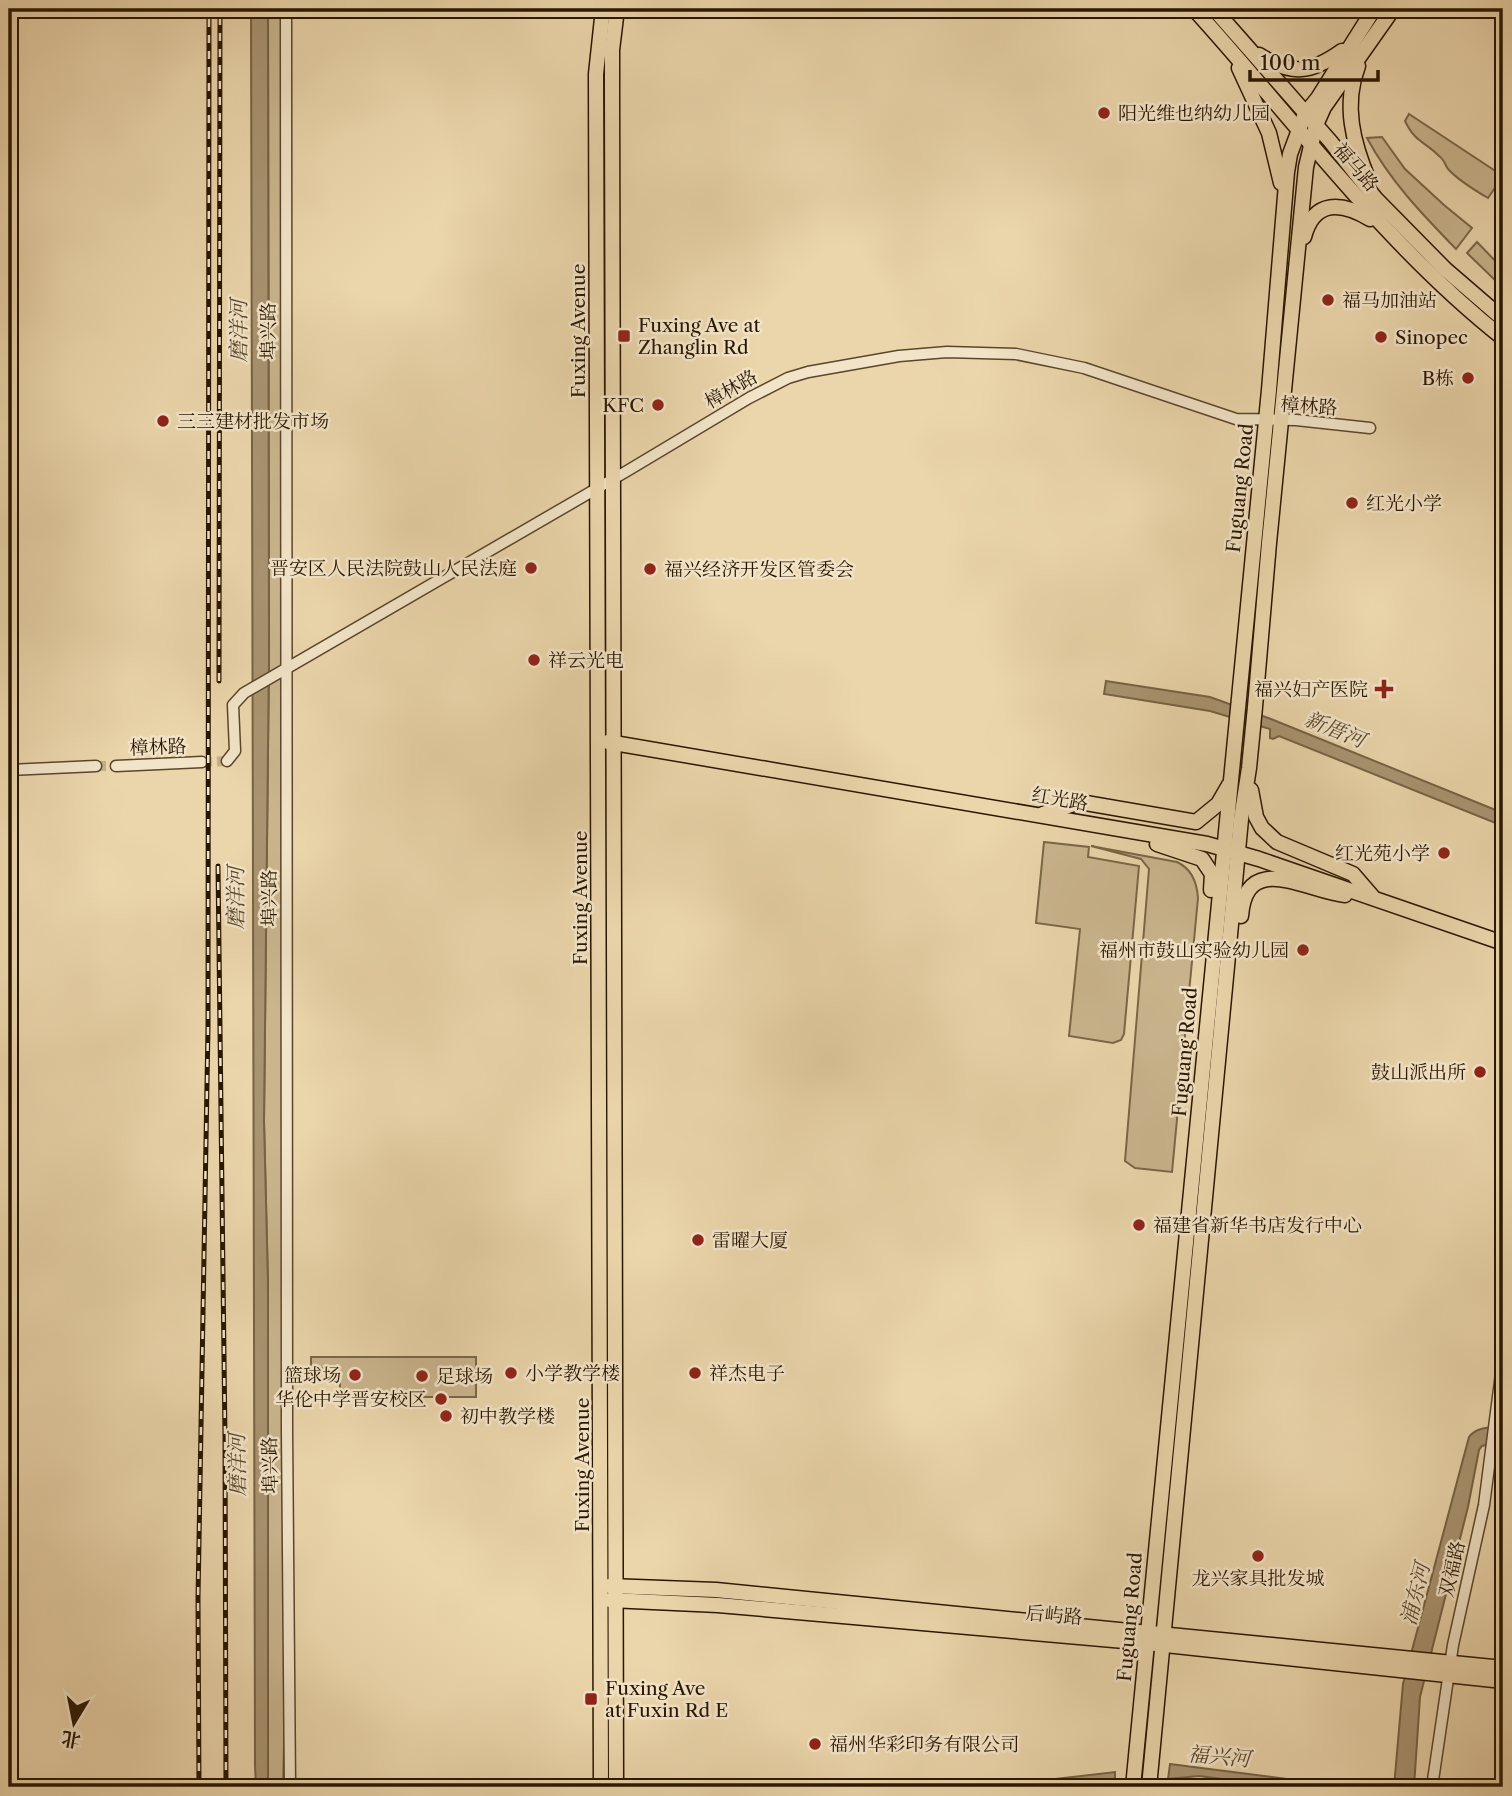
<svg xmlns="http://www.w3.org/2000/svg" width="1512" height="1796" viewBox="0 0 1512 1796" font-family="'Libre Caslon Text','Noto Serif SC',serif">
	<rect width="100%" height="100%" fill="#ebd5ab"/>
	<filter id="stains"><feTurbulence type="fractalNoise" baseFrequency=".00286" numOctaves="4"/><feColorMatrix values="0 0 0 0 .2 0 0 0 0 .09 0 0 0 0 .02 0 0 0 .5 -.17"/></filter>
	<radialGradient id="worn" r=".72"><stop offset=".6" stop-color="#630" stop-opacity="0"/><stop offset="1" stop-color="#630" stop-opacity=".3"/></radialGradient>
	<g fill="#cab58e" stroke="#7a6647" stroke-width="2">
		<polygon points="268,9 284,9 285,1708 283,1787 268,1787 268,1283 264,1121 269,658"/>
		<path d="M1409,114L1503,176L1488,198C1476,191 1457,179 1448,169C1445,165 1444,159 1439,156C1424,141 1415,142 1405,121Z"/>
		<path d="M1382,137L1405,169L1444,205L1472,228L1456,249C1422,214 1390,181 1367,138Z"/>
		<polygon points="1477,242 1503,269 1503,288 1467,253"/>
		<polygon points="1044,842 1089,847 1088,857 1139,866 1124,1034 1121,1040 1113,1043 1069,1036 1080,929 1036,923"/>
		<path d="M1091,846L1177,862C1192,869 1197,882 1198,898L1172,1172L1135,1168L1125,1161L1149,869L1141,859Z"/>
		<polygon points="311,1357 476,1357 476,1397 340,1397 340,1369 311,1368"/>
	</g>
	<g fill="#a99471" stroke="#766244" stroke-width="2">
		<polygon points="251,9 268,9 269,658 264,1121 268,1283 268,1787 256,1787 255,1765"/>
		<polygon points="1106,681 1210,697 1271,719 1503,813 1503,826 1279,736 1273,739 1270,738 1270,729 1210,711 1104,694"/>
		<path d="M1503,1427V1441L1482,1446L1479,1450L1468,1507L1420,1697L1414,1787H1394L1403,1684L1469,1437C1477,1426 1491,1428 1503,1427Z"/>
		<polygon points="1170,1764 1349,1787 1283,1787 1199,1776 1168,1779"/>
		<polygon points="1115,1772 1115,1784 1092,1787 1006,1787 1026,1785 1029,1782"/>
	</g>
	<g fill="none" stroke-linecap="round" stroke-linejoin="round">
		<polyline stroke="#695538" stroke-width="2" points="1042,1787 1104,1780 1107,1782 1107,1787"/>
		<g stroke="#c4af89" stroke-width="10" stroke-dasharray="10 5" stroke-linecap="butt">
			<polyline points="202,762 227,761"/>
			<polyline points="96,766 116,766"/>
		</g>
		<defs>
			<g id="minor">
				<polyline points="286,9 287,1431 290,1787"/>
				<polyline points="227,761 235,751 233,705 244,693 627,471 749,398 788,378 808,372 899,356 947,352 1016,354 1084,368 1236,419 1296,420 1370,428"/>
				<polyline points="116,766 202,762"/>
				<polyline points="9,770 96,766"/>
				<polyline points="1432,1787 1453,1645 1484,1505 1503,1358"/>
			</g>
			<g id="major">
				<path d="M1194,9C1295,120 1384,244 1503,338"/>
				<polyline points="1214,9 1330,141 1376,199 1445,269 1503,319"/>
				<path d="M1259,55C1292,76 1311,73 1342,51"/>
				<path d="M1358,66C1343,105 1353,143 1369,181"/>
				<polyline points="1239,68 1269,133 1281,183"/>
				<path d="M1304,237C1314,199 1342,202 1370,219"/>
				<polyline points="608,742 1207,844 1259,859 1503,943"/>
				<polyline points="1251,790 1256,817 1262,828 1277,842 1353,874 1372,896"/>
				<polyline points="1043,814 1080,802 1196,822 1218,804 1229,785"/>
				<polyline points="1157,844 1202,859 1212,874 1211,890"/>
				<path d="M1241,916C1246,850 1307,891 1345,895"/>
				<polyline points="609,1586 716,1590 1503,1668"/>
				<polyline points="610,1600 718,1605 1147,1643 1503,1681"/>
				<polyline points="601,1787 596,74 603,9"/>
				<polyline points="616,1787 612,85 612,50 617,9"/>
				<polyline points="1133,1787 1269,390 1287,172 1290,154 1305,114 1318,98 1374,9"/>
				<polyline points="1149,1787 1241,819 1249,768 1255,707 1269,543 1306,167 1316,125 1324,107 1393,9"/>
			</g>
		</defs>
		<use href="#minor" stroke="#5a462b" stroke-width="13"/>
		<use href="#major" stroke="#291600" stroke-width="17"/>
		<use href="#minor" stroke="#f2e4c8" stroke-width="10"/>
		<use href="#major" stroke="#ebd5ab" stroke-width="14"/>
		<defs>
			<g id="rail">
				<polyline points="219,681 220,9"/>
				<polyline points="218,866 225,1438 226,1787"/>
				<polyline points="199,1787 198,1598 208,1027 209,9"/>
			</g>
		</defs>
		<use href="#rail" stroke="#291600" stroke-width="5"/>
		<use href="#rail" stroke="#f2e4c8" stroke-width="2.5" stroke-dasharray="8" stroke-linecap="butt"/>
	</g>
	<g fill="#8f2418" stroke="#f2e4c8" stroke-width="2.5">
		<circle cx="1104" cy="113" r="7"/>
		<circle cx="1328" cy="300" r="7"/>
		<rect x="617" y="329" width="14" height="14" rx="3.5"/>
		<circle cx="1381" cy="337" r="7"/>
		<circle cx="1468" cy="378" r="7"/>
		<circle cx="658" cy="405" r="7"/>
		<circle cx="163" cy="421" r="7"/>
		<circle cx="1352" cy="503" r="7"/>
		<circle cx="531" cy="568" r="7"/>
		<circle cx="650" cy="569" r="7"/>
		<circle cx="534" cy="660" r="7"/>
		<path d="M1380.5 678.5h7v7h7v7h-7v7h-7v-7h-7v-7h7z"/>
		<circle cx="1444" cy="853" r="7"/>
		<circle cx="1303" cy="950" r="7"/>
		<circle cx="1480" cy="1072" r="7"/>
		<circle cx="1139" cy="1225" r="7"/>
		<circle cx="698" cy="1240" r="7"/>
		<circle cx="511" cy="1373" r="7"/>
		<circle cx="695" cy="1373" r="7"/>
		<circle cx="355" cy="1375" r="7"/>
		<circle cx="422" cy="1376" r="7"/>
		<circle cx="441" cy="1399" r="7"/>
		<circle cx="446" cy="1416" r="7"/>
		<circle cx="1258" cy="1556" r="7"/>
		<rect x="584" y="1692" width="14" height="14" rx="3.5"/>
		<circle cx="815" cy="1744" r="7"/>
	</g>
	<g text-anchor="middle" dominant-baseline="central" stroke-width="5" stroke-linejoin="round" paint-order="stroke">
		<g font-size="19" fill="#291600" stroke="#f2e4c8" text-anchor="start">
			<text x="1118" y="113">阳光维也纳幼儿园</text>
			<text x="1342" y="300">福马加油站</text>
			<text x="638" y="325">Fuxing Ave at<tspan x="638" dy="22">Zhanglin Rd</tspan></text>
			<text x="1395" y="337">Sinopec</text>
			<text x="1454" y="378" text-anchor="end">B栋</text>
			<text x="644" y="405" text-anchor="end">KFC</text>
			<text x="177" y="421">三三建材批发市场</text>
			<text x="1366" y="503">红光小学</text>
			<text x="517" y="568" text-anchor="end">晋安区人民法院鼓山人民法庭</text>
			<text x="664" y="569">福兴经济开发区管委会</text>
			<text x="548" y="660">祥云光电</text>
			<text x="1368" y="689" text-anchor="end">福兴妇产医院</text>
			<text x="1430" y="853" text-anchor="end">红光苑小学</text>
			<text x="1289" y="950" text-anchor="end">福州市鼓山实验幼儿园</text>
			<text x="1466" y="1072" text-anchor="end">鼓山派出所</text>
			<text x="1153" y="1225">福建省新华书店发行中心</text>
			<text x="712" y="1240">雷曜大厦</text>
			<text x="525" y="1373">小学教学楼</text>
			<text x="709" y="1373">祥杰电子</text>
			<text x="341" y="1375" text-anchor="end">篮球场</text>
			<text x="436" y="1376">足球场</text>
			<text x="427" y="1399" text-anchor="end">华伦中学晋安校区</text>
			<text x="460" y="1416">初中教学楼</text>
			<text x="1258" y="1578" text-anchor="middle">龙兴家具批发城</text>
			<text x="605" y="1688">Fuxing Ave<tspan x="605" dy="22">at Fuxin Rd E</tspan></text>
			<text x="829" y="1744">福州华彩印务有限公司</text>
		</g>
		<g font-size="19" fill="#291600" stroke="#f2e4c8">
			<text transform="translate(1356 167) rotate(49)">福马路</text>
			<text transform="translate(268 331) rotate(-90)">埠兴路</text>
			<text transform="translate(578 331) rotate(-90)">Fuxing Avenue</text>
			<text transform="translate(731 389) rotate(-30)">樟林路</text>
			<text transform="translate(1309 406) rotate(4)">樟林路</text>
			<text transform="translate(1240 488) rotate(-84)">Fuguang Road</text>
			<text transform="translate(158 747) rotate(-2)">樟林路</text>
			<text transform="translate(1060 799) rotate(10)">红光路</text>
			<text transform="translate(269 898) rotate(-90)">埠兴路</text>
			<text transform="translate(580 898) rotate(-90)">Fuxing Avenue</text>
			<text transform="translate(1185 1052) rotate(-85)">Fuguang Road</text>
			<text transform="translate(270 1465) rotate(-91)">埠兴路</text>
			<text transform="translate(582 1465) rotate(-90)">Fuxing Avenue</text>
			<text transform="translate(1452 1569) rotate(-77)">双福路</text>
			<text transform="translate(1054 1615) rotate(5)">后屿路</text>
			<text transform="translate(1130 1617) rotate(-85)">Fuguang Road</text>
		</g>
		<g font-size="21" font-style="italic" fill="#5c482d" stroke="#f2e4c8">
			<text transform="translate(238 331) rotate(-90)">磨洋河</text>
			<text transform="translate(1335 729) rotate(22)">新厝河</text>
			<text transform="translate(235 898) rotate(-90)">磨洋河</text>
			<text transform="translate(237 1465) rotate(-91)">磨洋河</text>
			<text transform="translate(1415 1594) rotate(-76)">浦东河</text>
			<text transform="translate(1219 1756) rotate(5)">福兴河</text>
		</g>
	</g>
	<rect width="1512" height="1796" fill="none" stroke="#ebd5ab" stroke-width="35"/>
	<rect x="10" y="10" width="1491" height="1775" fill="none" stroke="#291600" stroke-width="3.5"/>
	<rect x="18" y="18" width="1477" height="1761" fill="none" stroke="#291600" stroke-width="2"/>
	<g transform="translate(74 1723) rotate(190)" stroke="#f2e4c8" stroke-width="5" paint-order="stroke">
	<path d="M0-5L12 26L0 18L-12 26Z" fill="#291600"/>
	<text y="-10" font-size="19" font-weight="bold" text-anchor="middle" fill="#291600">北</text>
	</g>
	<path d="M1250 70v10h128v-10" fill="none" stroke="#291600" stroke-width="3.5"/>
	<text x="1260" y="70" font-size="21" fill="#291600" stroke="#f2e4c8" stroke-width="5" paint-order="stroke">100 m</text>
	<rect width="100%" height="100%" filter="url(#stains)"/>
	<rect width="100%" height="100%" fill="url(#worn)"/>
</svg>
